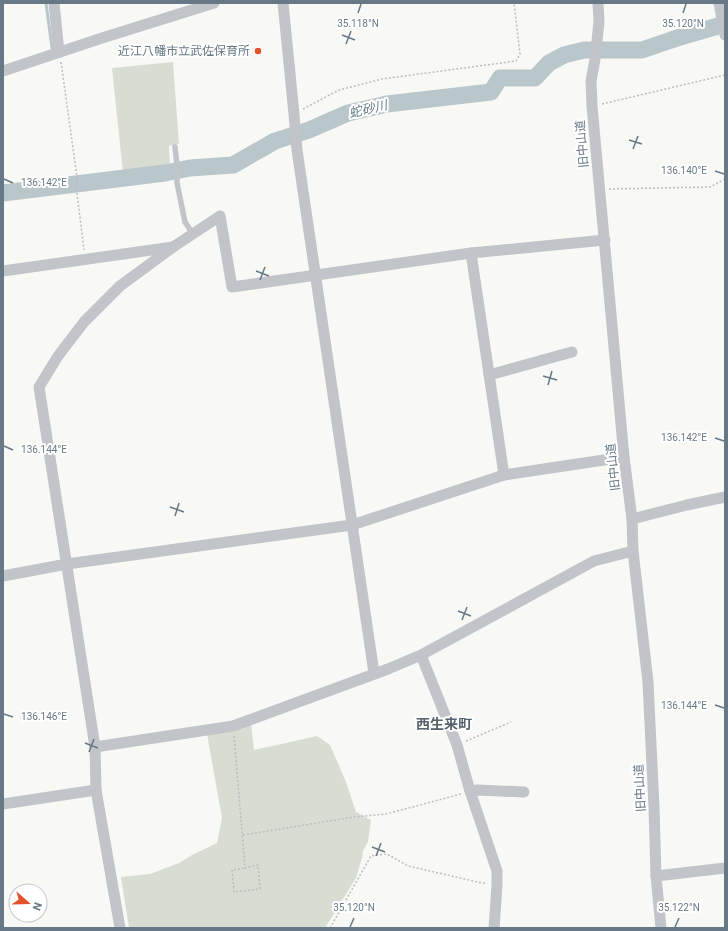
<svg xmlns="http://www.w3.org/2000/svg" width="728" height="931" viewBox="0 0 728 931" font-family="Roboto,'Noto Sans JP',sans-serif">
	<rect width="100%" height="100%" fill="#f8f8f5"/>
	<g fill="#d8ddd4">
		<polygon points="173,62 179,144 169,146 170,166 123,173 112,68"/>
		<polygon points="251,724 254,750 317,736 330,745 346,782 356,812 371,820 368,842 363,851 362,858 356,878 325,928 129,928 121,877 150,874 179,863 192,855 217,843 222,818 207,734"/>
	</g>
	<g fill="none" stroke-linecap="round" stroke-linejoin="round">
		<polyline stroke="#b9c6ca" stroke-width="3" points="46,3 52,48"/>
		<polyline stroke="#b9c6ca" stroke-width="17" points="3,193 165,173 190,168 233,165 275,141 309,130 348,113 387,104 491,92 500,78 535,78 549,63 564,55 584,50 642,50 680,37 725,24"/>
		<g stroke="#bbbec0" stroke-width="1.5" stroke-dasharray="2 2" stroke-linecap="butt">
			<polyline points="61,62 77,177 77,193 84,250"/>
			<polyline points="602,104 725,75"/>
			<polyline points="303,109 339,90 382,79 516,61 520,54 514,3"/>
			<polyline points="609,189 710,187 725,179"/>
			<polyline points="234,736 245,868 258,865 260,889 234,892 232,870 245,868"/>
			<polyline points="466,741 511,722"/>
			<polyline points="243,835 354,817 386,814 461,794"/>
			<polyline points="330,928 371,856 387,854 408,866 482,883 487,883"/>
		</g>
		<polyline stroke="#c1c5c9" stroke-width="5.5" points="175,147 177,165 177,183 185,222 193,234"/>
		<g stroke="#c1c5c9" stroke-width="11">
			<polyline points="54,3 59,52"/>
			<polyline points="283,3 294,114 297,150 374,673"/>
			<polyline points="598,3 599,22 595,59 591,81 592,106 624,457 632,519 633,551 648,682 654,807 656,876 661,928"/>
			<polyline points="719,3 725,35"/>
			<polyline points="3,71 102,38 214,3"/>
			<polyline points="471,253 504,475"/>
			<polyline points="3,271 173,247 220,216 232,287 471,253 605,240"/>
			<polyline points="489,375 572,352"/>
			<polyline points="632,519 687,505 725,497"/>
			<polyline points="3,576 67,564 352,525 504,475 624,457"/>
			<polyline points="421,655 457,745 470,791 497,871 497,885 494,928"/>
			<polyline points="95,747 233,726 388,669 421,655 594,561 633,551"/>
			<polyline points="470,791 478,790 524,792"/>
			<polyline points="3,804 96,790"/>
			<polyline points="656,876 725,868"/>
			<polyline points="120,928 96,790 95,747 39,387 58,356 84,322 120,286 173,247"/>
		</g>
	</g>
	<path fill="none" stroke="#677986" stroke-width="1.5" d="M358,13L361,4M683,13L686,4M342,35L355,40M346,44L351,31M629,140L642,144M633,149L638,136M715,171L724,174M4,179L13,183M256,271L269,276M260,280L265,267M543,376L557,380M548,385L552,371M715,438L724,441M4,446L13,450M170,507L184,512M175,516L179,503M458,611L471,616M462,620L467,607M715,705L724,708M4,714L13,717M85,743L98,748M89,752L94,739M372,847L385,852M376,856L381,843M350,927L354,918M675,927L679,918"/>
	<circle fill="#e2522b" stroke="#fff" stroke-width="1.5" cx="258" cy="51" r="4"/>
	<g text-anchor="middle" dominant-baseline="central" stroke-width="4" stroke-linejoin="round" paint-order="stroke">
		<g font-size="12" fill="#677986" stroke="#fff" text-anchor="end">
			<text x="250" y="51">近江八幡市立武佐保育所</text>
		</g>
		<g font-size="12" fill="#677986" stroke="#fff">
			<text transform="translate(582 144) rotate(-95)">旧中山道</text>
			<text transform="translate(613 467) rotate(-96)">旧中山道</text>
			<text transform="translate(640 788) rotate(-93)">旧中山道</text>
		</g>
		<g font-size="13" font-style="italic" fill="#637a82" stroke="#fff">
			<text transform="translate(368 109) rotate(-13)">蛇砂川</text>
		</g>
		<g font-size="14" font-weight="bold" fill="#55626b" stroke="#fff">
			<text x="444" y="724">西生来町</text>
		</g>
	</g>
	<g font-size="10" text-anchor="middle" fill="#677986" stroke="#fff" stroke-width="4" stroke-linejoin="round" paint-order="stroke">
		<text x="358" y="27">35.118°N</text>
		<text x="683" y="27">35.120°N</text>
		<text x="684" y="174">136.140°E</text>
		<text x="44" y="186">136.142°E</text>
		<text x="684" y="441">136.142°E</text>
		<text x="44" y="453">136.144°E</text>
		<text x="684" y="709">136.144°E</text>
		<text x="44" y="720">136.146°E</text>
		<text x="354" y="911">35.120°N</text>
		<text x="679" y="911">35.122°N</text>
	</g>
	<rect width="728" height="931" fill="none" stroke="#677986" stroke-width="8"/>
	<g transform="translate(28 903) rotate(110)"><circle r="19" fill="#ffffff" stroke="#c2c9cf"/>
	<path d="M0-3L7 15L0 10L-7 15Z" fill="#e2522b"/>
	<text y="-6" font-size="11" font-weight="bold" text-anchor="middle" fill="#677986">N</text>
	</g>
</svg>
